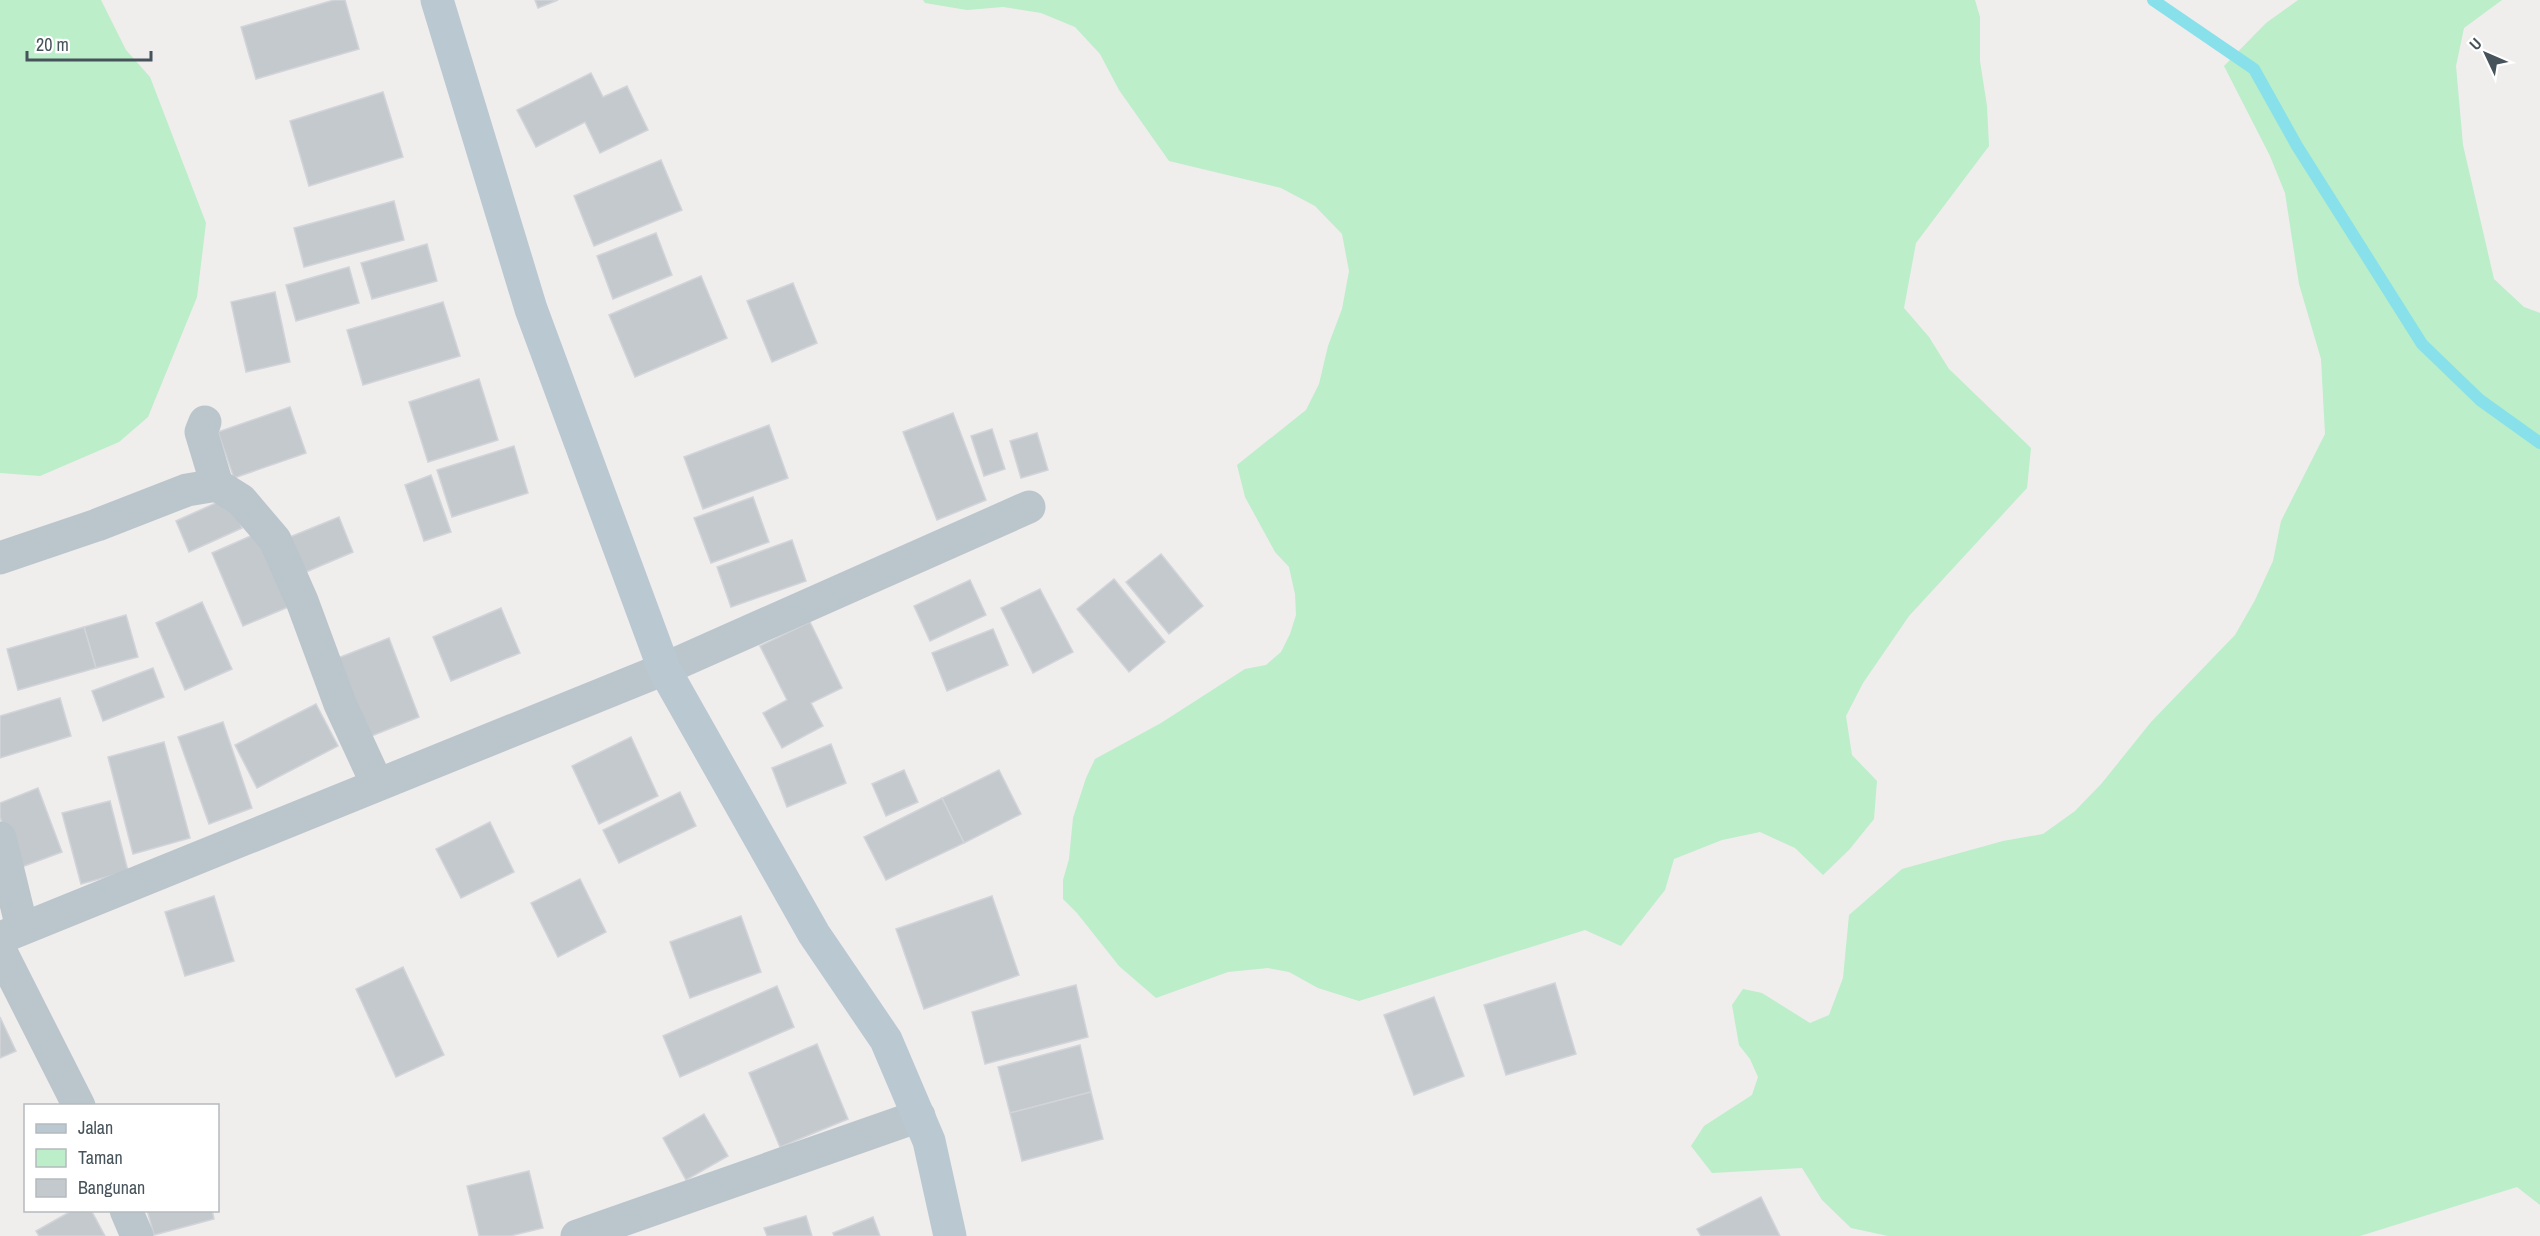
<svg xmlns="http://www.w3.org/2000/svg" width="2540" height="1236" viewBox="0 0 2540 1236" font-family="'Archivo Narrow',sans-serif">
	<rect width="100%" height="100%" fill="#f0eded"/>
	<g fill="#bbeec9">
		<polygon points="0,0 101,0 126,50 150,77 206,223 197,297 148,417 119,442 40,476 0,473"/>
		<polygon points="923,0 1975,0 1980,17 1980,61 1987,106 1989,146 1916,243 1904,308 1929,337 1949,369 2031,448 2027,488 1909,616 1863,683 1846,716 1852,755 1877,781 1874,819 1849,850 1823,875 1795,848 1760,832 1722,840 1674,859 1665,890 1621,946 1585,930 1359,1001 1318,988 1289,972 1268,968 1228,972 1156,998 1119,966 1077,913 1063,899 1063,880 1069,859 1073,818 1086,778 1095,759 1161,723 1245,669 1266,665 1281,652 1290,634 1296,615 1295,594 1289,567 1275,552 1245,497 1237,465 1306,410 1319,384 1328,346 1342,309 1349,271 1342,234 1315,206 1281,188 1169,161 1119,90 1100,54 1075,27 1041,13 1003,7 967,10 925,3"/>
		<polygon points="2298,0 2502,0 2464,28 2456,66 2463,145 2494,279 2524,307 2540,313 2540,1205 2517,1187 2360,1236 1888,1236 1851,1228 1822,1200 1802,1168 1712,1173 1691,1146 1704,1126 1752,1095 1758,1077 1750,1059 1739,1045 1732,1005 1743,989 1762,993 1810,1023 1829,1015 1843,978 1849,915 1902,869 2003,841 2043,834 2075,811 2102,783 2151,722 2235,635 2255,600 2273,561 2281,521 2325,434 2321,359 2299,284 2285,193 2270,156 2224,66 2266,23"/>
	</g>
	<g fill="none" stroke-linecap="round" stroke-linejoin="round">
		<polyline stroke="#88e1ea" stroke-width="12" points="2153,0 2254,69 2297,146 2422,344 2480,400 2540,443"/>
	</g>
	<g fill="#c4c9cd" stroke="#d1d4d9" stroke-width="1.5">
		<polygon points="334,0 345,0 359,49 256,79 241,27"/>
		<polygon points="535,0 558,0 538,8"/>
		<polygon points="591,73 603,97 627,86 648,130 600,153 585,122 536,147 517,110"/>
		<polygon points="383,92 403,157 309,186 290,121"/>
		<polygon points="661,160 682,210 594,246 574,196"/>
		<polygon points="394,201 404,240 304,267 294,228"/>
		<polygon points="656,233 672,275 613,299 597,256"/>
		<polygon points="427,244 437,281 372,299 361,263"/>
		<polygon points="349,267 359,303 296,321 286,285"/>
		<polygon points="701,276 727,338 635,377 609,315"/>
		<polygon points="793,283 817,343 772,362 747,301"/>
		<polygon points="275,292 290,362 246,372 231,302"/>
		<polygon points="443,302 460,356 363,385 347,330"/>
		<polygon points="479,379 498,440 428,462 409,402"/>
		<polygon points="290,407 306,453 234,478 218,432"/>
		<polygon points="953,413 986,500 937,520 903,432"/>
		<polygon points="769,425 788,478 703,509 684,457"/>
		<polygon points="992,429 1005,469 984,476 971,436"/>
		<polygon points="1037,433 1048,470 1021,478 1010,441"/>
		<polygon points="514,446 528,493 452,517 437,470"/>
		<polygon points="431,475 451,532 424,541 405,485"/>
		<polygon points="229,497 242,528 189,552 176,521"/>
		<polygon points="753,497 769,542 711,563 694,518"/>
		<polygon points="339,517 353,552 299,575 285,539"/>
		<polygon points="262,531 293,605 243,626 212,553"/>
		<polygon points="792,540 806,581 731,607 717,567"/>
		<polygon points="1161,554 1203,606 1169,634 1126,582"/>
		<polygon points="1114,579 1165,642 1129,672 1077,609"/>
		<polygon points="970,580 986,615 930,641 914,606"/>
		<polygon points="1040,589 1073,652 1033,673 1001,608"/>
		<polygon points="202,602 232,669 185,690 156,623"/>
		<polygon points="501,608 520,653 451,681 433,637"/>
		<polygon points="126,615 138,657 96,668 84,627"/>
		<polygon points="810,622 842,688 811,703 823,726 782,748 763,713 787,700 760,646"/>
		<polygon points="84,627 96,668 18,690 7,649"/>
		<polygon points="993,629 1008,665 947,691 932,653"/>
		<polygon points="389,638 419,717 364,739 333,660"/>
		<polygon points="153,668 164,697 103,721 92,691"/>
		<polygon points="60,698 71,736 0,758 0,716"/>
		<polygon points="316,704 338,746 257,788 235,745"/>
		<polygon points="223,722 252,808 209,824 178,737"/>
		<polygon points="631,737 658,796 599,824 572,766"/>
		<polygon points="164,742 190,838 133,854 108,757"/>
		<polygon points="831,744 846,783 787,807 772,768"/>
		<polygon points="904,770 918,802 886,816 872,784"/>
		<polygon points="999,770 1021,814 964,843 942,798"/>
		<polygon points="38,788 62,852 19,868 0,817 0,803"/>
		<polygon points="680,792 696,826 619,863 603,830"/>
		<polygon points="942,798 964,843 886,880 864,837"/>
		<polygon points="110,801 128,871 81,884 62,813"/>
		<polygon points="490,822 514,872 461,898 436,849"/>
		<polygon points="580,879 606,932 558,957 531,903"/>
		<polygon points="214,896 234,961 185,976 165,912"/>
		<polygon points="992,896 1019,975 924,1009 896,929"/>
		<polygon points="741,916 761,972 690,998 670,942"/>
		<polygon points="403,967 444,1055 396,1077 356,989"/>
		<polygon points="1555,983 1576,1054 1506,1075 1484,1005"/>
		<polygon points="1076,985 1088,1037 985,1064 972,1012"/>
		<polygon points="777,986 794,1027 680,1077 663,1036"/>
		<polygon points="1434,997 1464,1076 1414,1095 1384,1015"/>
		<polygon points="0,1017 16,1051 0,1058"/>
		<polygon points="817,1044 848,1119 780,1147 749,1073"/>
		<polygon points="1080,1045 1091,1092 1010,1113 998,1067"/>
		<polygon points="1091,1092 1103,1139 1022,1161 1010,1113"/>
		<polygon points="704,1114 728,1156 686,1180 663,1138"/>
		<polygon points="529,1171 543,1228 510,1236 479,1236 467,1186"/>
		<polygon points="1761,1197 1780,1236 1701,1236 1697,1229"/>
		<polygon points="73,1210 91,1210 105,1236 39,1236 36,1231"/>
		<polygon points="147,1210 212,1210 214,1219 154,1235"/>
		<polygon points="806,1216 812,1236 767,1236 764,1228"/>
		<polygon points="873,1217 880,1236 834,1236 833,1233"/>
	</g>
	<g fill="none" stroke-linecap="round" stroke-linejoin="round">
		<g stroke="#bbc6cc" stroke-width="33">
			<polyline points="205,422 201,432 217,485"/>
			<polyline points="0,558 97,525 187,490 217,485 241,500 275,540 302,601 340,704 377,784"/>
			<polyline points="0,838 22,928"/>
			<polyline points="0,938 664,669 1029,507"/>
			<polyline points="0,950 79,1106"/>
			<polyline points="126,1210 137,1236"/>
			<polyline points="577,1236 919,1116"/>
		</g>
		<polyline stroke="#bac8d1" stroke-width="33" points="437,0 531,309 664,669 814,934 886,1040 929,1141 950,1236"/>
	</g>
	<rect x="24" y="1104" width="195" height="108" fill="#ffffff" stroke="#b5babd" stroke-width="1.5"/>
	<rect x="36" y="1124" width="30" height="9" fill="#bac8d1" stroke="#b5babd" stroke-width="1.5"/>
	<text x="78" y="1134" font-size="18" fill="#46535a">Jalan</text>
	<rect x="36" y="1149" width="30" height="18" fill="#bbeec9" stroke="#b5babd" stroke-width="1.5"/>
	<text x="78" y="1164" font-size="18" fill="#46535a">Taman</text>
	<rect x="36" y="1179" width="30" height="18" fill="#c4c9cd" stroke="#b5babd" stroke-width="1.5"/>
	<text x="78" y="1194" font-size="18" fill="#46535a">Bangunan</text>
	<g transform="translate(2486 54) rotate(314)" stroke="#ffffff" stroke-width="4.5" paint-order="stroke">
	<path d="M0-4.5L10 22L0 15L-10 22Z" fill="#46535a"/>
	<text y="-9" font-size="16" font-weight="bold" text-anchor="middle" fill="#46535a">U</text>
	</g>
	<path d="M27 51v9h124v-9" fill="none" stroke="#46535a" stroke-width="3"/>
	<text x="36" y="51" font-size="18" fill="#46535a" stroke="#ffffff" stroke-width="4.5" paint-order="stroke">20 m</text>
</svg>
